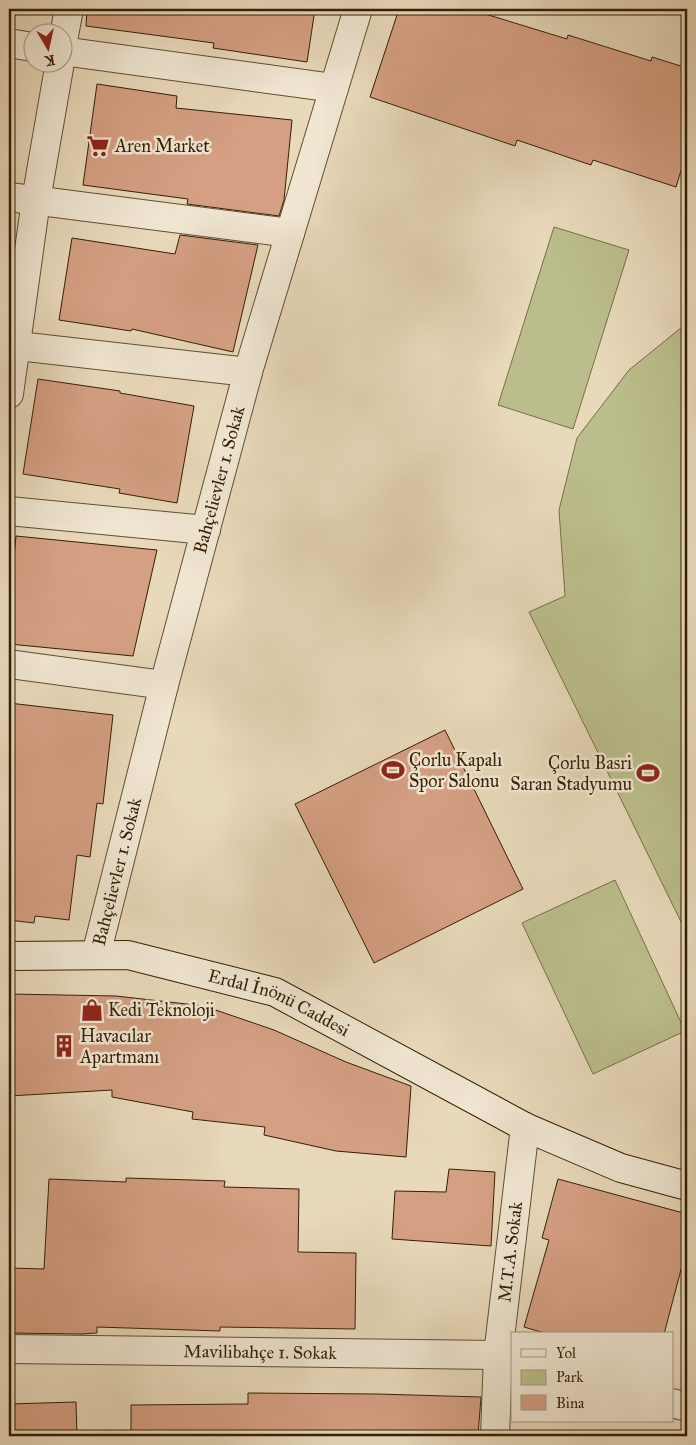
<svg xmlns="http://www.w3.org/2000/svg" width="696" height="1445" viewBox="0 0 696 1445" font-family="'IM FELL Great Primer',serif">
	<rect width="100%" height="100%" fill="#e8d9ba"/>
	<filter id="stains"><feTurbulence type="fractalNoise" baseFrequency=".004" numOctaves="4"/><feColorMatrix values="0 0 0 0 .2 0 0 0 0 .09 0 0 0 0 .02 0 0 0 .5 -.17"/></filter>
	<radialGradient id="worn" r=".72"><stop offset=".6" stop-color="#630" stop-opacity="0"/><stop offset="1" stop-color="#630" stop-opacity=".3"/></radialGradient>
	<g fill="#bbbe8c" stroke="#786e48">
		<polygon points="554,227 629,250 573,429 498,405"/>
		<polygon points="687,323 687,934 529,612 565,596 559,510 577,438 629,370"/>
		<polygon points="615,880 685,1031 593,1074 522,923"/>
	</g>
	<g fill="#d59f83" stroke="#341f04">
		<polygon points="87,9 315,9 307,62 213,48 214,43 86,26"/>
		<polygon points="399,9 469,9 567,39 568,35 651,61 652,57 687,68 687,151 676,187 593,160 591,165 517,140 515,146 370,97"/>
		<polygon points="97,84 177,96 176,108 292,120 284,200 279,216 187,204 188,199 83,185"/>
		<polygon points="180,235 258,245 233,352 132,329 131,331 59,320 72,238 175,254"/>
		<polygon points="38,379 120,391 120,393 194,406 177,503 119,493 120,489 23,474"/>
		<polygon points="16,536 157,550 133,656 9,644 9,607"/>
		<polygon points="9,703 113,715 103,804 97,803 90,857 77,855 69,920 35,916 34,923 9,920"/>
		<polygon points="445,730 523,889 374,963 295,804"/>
		<polygon points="9,994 116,996 204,1006 274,1030 346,1062 411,1086 406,1157 336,1151 264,1135 265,1127 192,1119 193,1112 112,1097 112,1090 9,1096"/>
		<polygon points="449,1169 495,1172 491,1246 392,1239 395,1191 446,1192"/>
		<polygon points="126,1178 225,1181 224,1187 299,1189 298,1252 356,1253 355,1329 220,1327 220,1331 97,1327 97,1333 82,1334 9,1333 9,1268 44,1269 49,1179 126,1182"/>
		<polygon points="558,1179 687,1214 687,1247 664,1334 548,1334 524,1327 549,1240 542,1238"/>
		<polygon points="248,1393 377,1394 481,1397 478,1436 131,1436 131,1405 248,1404"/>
		<polygon points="76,1402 77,1436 9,1436 9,1404"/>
	</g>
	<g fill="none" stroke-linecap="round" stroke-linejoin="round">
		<defs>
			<g id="minor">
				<polyline points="9,43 32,47"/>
				<polyline points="62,46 69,9"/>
				<polyline points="62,51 334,88"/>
				<polyline points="9,197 290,233"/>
				<polyline points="9,345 248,372"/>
				<polyline points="9,394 36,200 60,62"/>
				<polyline points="9,511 206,530"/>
				<polyline points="9,664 164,685"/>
				<path id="s1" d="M96,955L164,685L248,372L358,9"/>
				<path id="s2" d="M9,1349L498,1355L512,1359"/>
				<polyline points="672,1403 687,1407"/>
				<path id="s3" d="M495,1436L498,1355L525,1127"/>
			</g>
			<g id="secondary">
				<path id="s4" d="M9,956L128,955L275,992L525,1127L621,1168L687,1186"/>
			</g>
		</defs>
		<use href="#minor" stroke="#614e32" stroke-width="30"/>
		<use href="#secondary" stroke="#341f04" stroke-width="30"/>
		<use href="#minor" stroke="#f0e6d2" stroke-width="28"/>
		<use href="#secondary" stroke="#f0e6d2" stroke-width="28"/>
	</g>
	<defs>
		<symbol id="supermarket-bare" viewBox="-9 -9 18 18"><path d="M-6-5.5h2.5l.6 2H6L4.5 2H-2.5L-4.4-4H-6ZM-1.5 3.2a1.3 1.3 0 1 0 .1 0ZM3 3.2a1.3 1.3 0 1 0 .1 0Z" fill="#8f2418" stroke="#f0e6d2" stroke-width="2.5" paint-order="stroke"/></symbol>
		<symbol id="stadium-bare" viewBox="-9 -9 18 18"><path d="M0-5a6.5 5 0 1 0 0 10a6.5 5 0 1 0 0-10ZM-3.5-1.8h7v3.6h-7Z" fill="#8f2418" stroke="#f0e6d2" stroke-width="2.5" paint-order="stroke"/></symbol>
		<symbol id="shop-bare" viewBox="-9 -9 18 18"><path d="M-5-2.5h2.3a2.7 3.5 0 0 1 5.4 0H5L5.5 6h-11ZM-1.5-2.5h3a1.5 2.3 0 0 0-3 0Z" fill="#8f2418" stroke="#f0e6d2" stroke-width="2.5" paint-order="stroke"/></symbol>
		<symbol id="building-bare" viewBox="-9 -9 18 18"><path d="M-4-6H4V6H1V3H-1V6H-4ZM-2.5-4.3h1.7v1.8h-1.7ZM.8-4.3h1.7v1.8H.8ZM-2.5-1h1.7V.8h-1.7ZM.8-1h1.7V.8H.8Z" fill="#8f2418" stroke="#f0e6d2" stroke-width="2.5" paint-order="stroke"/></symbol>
	</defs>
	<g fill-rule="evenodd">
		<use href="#supermarket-bare" x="82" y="130" width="32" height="32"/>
		<use href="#stadium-bare" x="377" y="754" width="32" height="32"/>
		<use href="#stadium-bare" x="632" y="757" width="32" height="32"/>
		<use href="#shop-bare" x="76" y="994" width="32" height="32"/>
		<use href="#building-bare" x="48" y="1030" width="32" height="32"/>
	</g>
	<g text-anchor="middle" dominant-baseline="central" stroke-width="5" stroke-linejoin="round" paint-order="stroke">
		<g font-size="18" fill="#341f04" stroke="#f0e6d2" text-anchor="start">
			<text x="115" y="146">Aren Market</text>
			<text x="409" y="760">Çorlu Kapalı<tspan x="409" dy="21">Spor Salonu</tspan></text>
			<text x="632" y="763" text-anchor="end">Çorlu Basri<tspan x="632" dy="21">Saran Stadyumu</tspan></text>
			<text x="108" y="1010">Kedi Teknoloji</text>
			<text x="80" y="1036">Havacılar<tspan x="80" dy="21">Apartmanı</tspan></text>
		</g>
		<g font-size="18" fill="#341f04" stroke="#f0e6d2">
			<text stroke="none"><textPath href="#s1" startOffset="491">Bahçelievler 1. Sokak</textPath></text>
			<text stroke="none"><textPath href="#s1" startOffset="86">Bahçelievler 1. Sokak</textPath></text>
			<text stroke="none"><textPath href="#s4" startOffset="278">Erdal İnönü Caddesi</textPath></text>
			<text stroke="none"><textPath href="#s3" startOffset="185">M.T.A. Sokak</textPath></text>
			<text stroke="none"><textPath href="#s2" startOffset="251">Mavilibahçe 1. Sokak</textPath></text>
		</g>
	</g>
	<rect width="696" height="1445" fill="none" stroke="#e8d9ba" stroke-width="30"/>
	<rect x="10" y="10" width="676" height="1425" fill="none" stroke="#341f04" stroke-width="2.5"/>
	<rect x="15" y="15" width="666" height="1415" fill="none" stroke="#341f04"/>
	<rect x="511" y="1332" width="162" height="90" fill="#f0e6d2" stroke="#a59680"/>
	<rect x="521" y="1349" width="25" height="8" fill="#f0e6d2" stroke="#a59680"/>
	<text x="556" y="1358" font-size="15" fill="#341f04">Yol</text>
	<rect x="521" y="1370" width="25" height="15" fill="#bbbe8c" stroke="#a59680"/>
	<text x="556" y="1382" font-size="15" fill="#341f04">Park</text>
	<rect x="521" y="1395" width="25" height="15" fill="#d59f83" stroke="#a59680"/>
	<text x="556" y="1408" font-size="15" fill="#341f04">Bina</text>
	<g transform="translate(48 48) rotate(171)"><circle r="24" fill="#f0e6d2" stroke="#a59680"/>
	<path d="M0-4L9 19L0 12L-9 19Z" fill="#8f2418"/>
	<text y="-8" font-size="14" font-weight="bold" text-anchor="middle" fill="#341f04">K</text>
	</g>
	<rect width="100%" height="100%" filter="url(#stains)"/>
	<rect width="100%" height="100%" fill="url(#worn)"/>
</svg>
